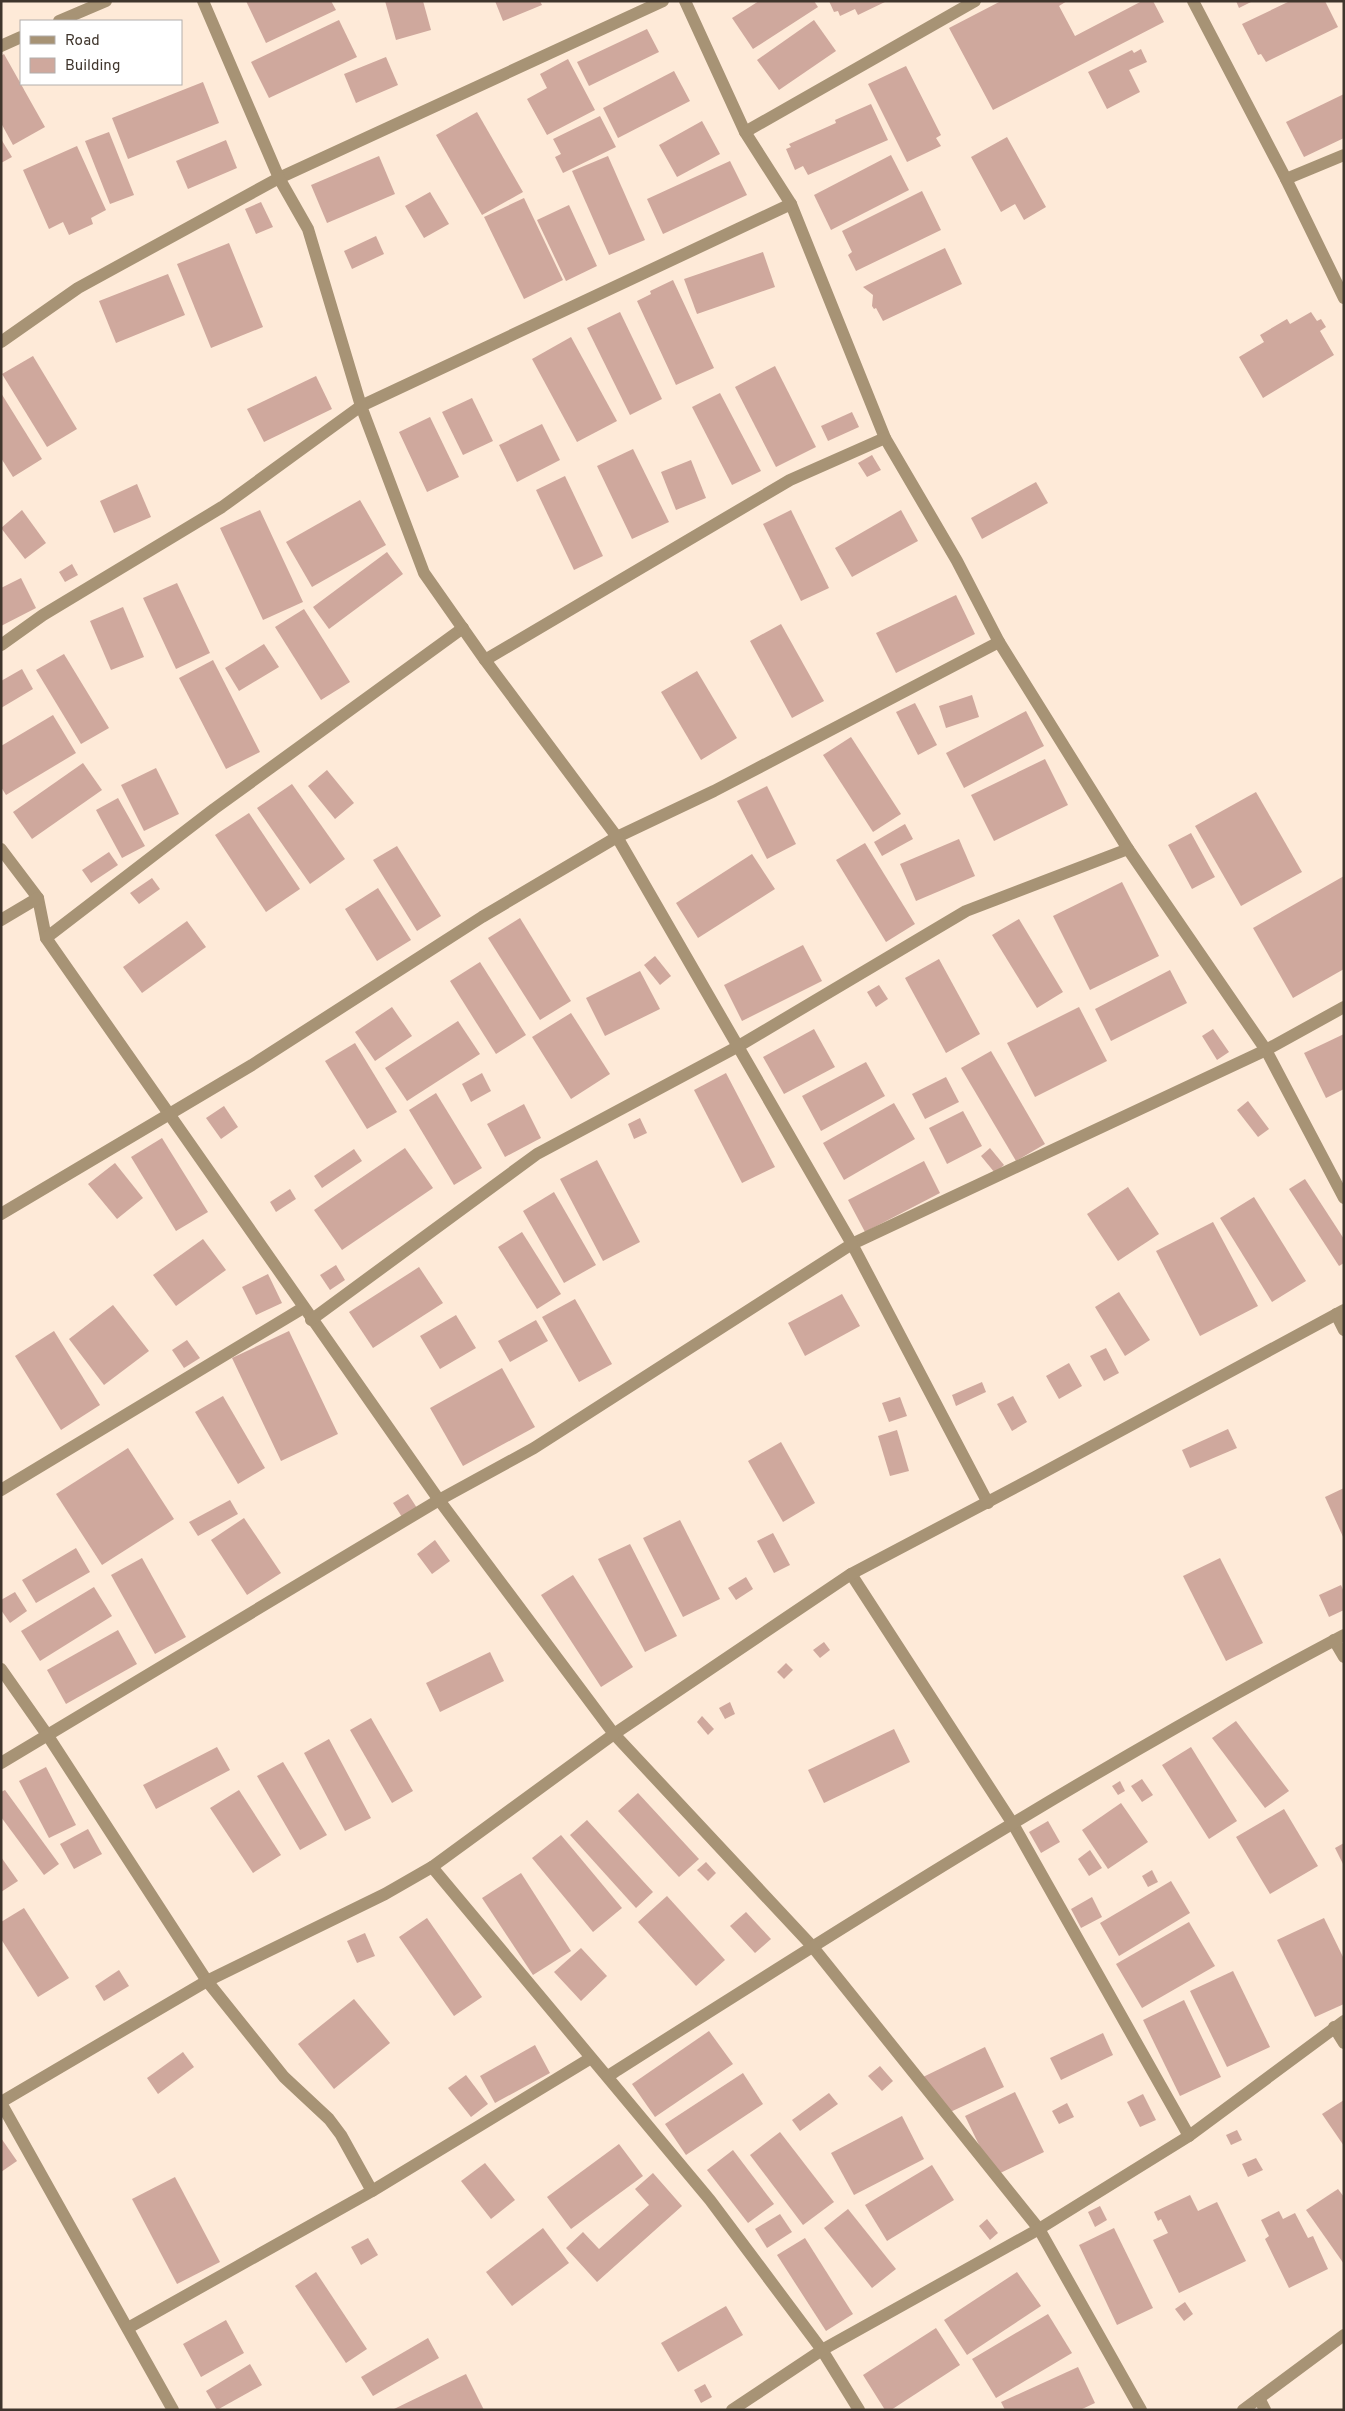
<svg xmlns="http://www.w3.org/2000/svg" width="1345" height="2411" viewBox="0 0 1345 2411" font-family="Overpass,sans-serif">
	<rect width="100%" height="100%" fill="#feead8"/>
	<g fill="#cfa89d">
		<polygon points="246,1 331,1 336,10 266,43"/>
		<polygon points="385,1 423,1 431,30 396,40"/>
		<polygon points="495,1 540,1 542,5 503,21"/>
		<polygon points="759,1 814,1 818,7 753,49 732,18"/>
		<polygon points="829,1 887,1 858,15 855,9 840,16 838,11 834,12"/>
		<polygon points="1001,1 1067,1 1059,6 1075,36 1142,1 1153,1 1164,22 993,110 949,28"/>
		<polygon points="1236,1 1253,1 1239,8"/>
		<polygon points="1290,1 1325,1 1338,27 1266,62 1261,54 1258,55 1242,24"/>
		<polygon points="339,20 357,57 269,98 251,62"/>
		<polygon points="814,20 836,51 779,90 757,60"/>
		<polygon points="647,29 659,52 589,86 577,62"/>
		<polygon points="1141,49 1147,62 1129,70 1140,92 1107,109 1088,72 1132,50 1134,53"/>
		<polygon points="4,54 45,127 13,145 1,123 1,56"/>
		<polygon points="386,57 398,85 356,103 344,74"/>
		<polygon points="568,59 595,110 547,135 527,99 547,88 540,74"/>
		<polygon points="906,66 941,135 936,138 941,146 907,162 868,84"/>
		<polygon points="674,71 690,101 618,138 603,108"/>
		<polygon points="203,82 219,123 128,159 112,118"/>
		<polygon points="1344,94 1344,138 1304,157 1286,122"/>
		<polygon points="871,104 888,140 808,175 803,166 795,170 786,149 791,147 789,144 836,123 835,120"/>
		<polygon points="477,112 523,192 482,215 436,135"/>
		<polygon points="600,116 616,147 563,173 555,157 561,154 553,139"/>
		<polygon points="702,121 720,154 677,177 659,145"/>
		<polygon points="109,132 134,195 110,204 85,141"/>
		<polygon points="1007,137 1046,207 1024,220 1015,204 1001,212 971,157"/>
		<polygon points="1,139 12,157 1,163"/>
		<polygon points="226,140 237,168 188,189 176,161"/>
		<polygon points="77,146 106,210 91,218 93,224 69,235 63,222 49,229 23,170"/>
		<polygon points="891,155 909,190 831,230 814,195"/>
		<polygon points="379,156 395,194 327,223 311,185"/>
		<polygon points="608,156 645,240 609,255 572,171"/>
		<polygon points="730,161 747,195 663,234 647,199"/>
		<polygon points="922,191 941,230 856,271 848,255 852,252 842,231"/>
		<polygon points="430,192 449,224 424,238 405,206"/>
		<polygon points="524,198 563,280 524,299 484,217"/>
		<polygon points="261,202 273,227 256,234 245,209"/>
		<polygon points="569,205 597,266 566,281 537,220"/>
		<polygon points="376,236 384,254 352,269 344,251"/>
		<polygon points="229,243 263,327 211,348 177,264"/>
		<polygon points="945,248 962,284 883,321 876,308 874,309 872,306 873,295 863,287"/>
		<polygon points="763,252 775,287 697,314 684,279"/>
		<polygon points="168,274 185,315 116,343 99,301"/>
		<polygon points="673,280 714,368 676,385 637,301 651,294 650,291"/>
		<polygon points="620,312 662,399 630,415 587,328"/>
		<polygon points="1311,312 1317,321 1321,319 1326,327 1320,331 1334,355 1263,398 1239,357 1264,342 1260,335 1287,319 1290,324"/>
		<polygon points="571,337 617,421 577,442 532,359"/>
		<polygon points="33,356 77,429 47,447 2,374"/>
		<polygon points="775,366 816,447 776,467 735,387"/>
		<polygon points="316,376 332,409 264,442 247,409"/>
		<polygon points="1,393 42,459 13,477 1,458"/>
		<polygon points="720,393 761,471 732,485 692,407"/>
		<polygon points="472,398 493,441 463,455 442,412"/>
		<polygon points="852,412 859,427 828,441 821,426"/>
		<polygon points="430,417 459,477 427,492 399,432"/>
		<polygon points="542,424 560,460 517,482 499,445"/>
		<polygon points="633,449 669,522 632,539 597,466"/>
		<polygon points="872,455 881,470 867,477 858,463"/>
		<polygon points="691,460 706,498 676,510 661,472"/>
		<polygon points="565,476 603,556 574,570 536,490"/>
		<polygon points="1036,482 1048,503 982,539 971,518"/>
		<polygon points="137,484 151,517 114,533 100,501"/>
		<polygon points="360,500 386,545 312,587 286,542"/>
		<polygon points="22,510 46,543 25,559 1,528"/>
		<polygon points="260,510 303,602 263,620 220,528"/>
		<polygon points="791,510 829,588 801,601 763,524"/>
		<polygon points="901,510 918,541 852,577 835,548"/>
		<polygon points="387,552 403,574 329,629 313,607"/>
		<polygon points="72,564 78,575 65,582 59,572"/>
		<polygon points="21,578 36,608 1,626 1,588"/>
		<polygon points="177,583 210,653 176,669 143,598"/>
		<polygon points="956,595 975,634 896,673 876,633"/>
		<polygon points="123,607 144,657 111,670 90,621"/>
		<polygon points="304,609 350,682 321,700 275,627"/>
		<polygon points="781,624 824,701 792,718 750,641"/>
		<polygon points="264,644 279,667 239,691 225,668"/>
		<polygon points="64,654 109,728 81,744 36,670"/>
		<polygon points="213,660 260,752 226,769 179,678"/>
		<polygon points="22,669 33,689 1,708 1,681"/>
		<polygon points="697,671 737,738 701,760 661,692"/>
		<polygon points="972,695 979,717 946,728 939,706"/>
		<polygon points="915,703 937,745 918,755 896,712"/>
		<polygon points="1026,711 1044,746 964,788 946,753"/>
		<polygon points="53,715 76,753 6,795 1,787 1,746"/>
		<polygon points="851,737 901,814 873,832 823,755"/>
		<polygon points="1045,759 1068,805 994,841 971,795"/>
		<polygon points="83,763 102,790 32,839 13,812"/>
		<polygon points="156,768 179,814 144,831 121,785"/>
		<polygon points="327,770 354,803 335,819 308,786"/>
		<polygon points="292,784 345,859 310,884 257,808"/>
		<polygon points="767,786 796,844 767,859 737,801"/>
		<polygon points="1256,792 1302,872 1241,906 1195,826"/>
		<polygon points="118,798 145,846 122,858 96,810"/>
		<polygon points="249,813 300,889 266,912 215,835"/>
		<polygon points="905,824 913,839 882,856 874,842"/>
		<polygon points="1191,833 1215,877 1192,889 1168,845"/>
		<polygon points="959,839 975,876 916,901 900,864"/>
		<polygon points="865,843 915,924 886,942 836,860"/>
		<polygon points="397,846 441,916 417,931 373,860"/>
		<polygon points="109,852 118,865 91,883 82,870"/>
		<polygon points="752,854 775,889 698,938 676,903"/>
		<polygon points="1344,876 1344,969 1293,998 1253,928"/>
		<polygon points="152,878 160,889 139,904 130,893"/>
		<polygon points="1122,882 1159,956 1090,990 1053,916"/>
		<polygon points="378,888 411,940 377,961 345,909"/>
		<polygon points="520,918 571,1001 540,1020 488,938"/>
		<polygon points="1019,919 1063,992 1037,1008 992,935"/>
		<polygon points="187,921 206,947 142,993 123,967"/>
		<polygon points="803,945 822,981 742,1021 724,985"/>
		<polygon points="655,956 671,976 660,985 644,965"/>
		<polygon points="939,959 980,1034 946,1053 905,978"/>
		<polygon points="480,962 526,1035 496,1054 450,981"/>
		<polygon points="1170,970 1187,1003 1111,1041 1095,1009"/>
		<polygon points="640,971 660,1009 605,1036 586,998"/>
		<polygon points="879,985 888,999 876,1007 867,992"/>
		<polygon points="392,1007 412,1036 375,1061 355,1032"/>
		<polygon points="1079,1007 1107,1061 1035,1097 1007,1043"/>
		<polygon points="571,1013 610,1074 571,1099 532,1037"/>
		<polygon points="458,1021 480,1054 407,1101 385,1068"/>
		<polygon points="814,1029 835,1067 784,1094 763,1057"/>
		<polygon points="1213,1029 1229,1052 1217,1060 1202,1036"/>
		<polygon points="1344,1034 1344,1089 1326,1098 1304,1053"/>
		<polygon points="355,1043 397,1112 367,1129 325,1061"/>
		<polygon points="991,1051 1045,1144 1016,1161 961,1068"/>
		<polygon points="866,1062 885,1096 821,1131 802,1096"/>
		<polygon points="482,1073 491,1091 471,1102 462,1084"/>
		<polygon points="726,1073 775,1167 742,1183 694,1090"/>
		<polygon points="946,1077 959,1102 925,1119 912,1094"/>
		<polygon points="436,1093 482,1168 454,1185 409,1110"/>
		<polygon points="1248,1101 1269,1129 1258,1137 1237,1110"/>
		<polygon points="894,1103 915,1139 844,1180 823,1143"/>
		<polygon points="524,1104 541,1138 505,1157 487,1124"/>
		<polygon points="224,1106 238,1127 221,1139 206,1118"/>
		<polygon points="963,1111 982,1146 947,1164 929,1128"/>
		<polygon points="640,1118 647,1133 634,1139 628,1124"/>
		<polygon points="162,1138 208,1212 176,1231 131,1157"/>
		<polygon points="405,1148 433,1188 342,1250 314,1210"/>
		<polygon points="990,1148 1004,1165 995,1173 981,1156"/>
		<polygon points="354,1149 362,1161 322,1188 314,1176"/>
		<polygon points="597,1160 640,1242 603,1261 560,1179"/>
		<polygon points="924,1161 940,1193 865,1232 848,1200"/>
		<polygon points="115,1163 143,1198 117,1219 88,1184"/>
		<polygon points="1305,1179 1344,1239 1344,1263 1339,1266 1289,1189"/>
		<polygon points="1128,1187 1159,1234 1118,1261 1087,1214"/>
		<polygon points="290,1189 296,1199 276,1212 270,1202"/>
		<polygon points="554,1192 596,1265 564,1283 523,1211"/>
		<polygon points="1254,1197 1306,1281 1272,1302 1220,1218"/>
		<polygon points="1213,1222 1258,1306 1200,1336 1156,1251"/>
		<polygon points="522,1232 561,1294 537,1309 498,1247"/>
		<polygon points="203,1239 226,1270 176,1306 153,1275"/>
		<polygon points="336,1265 345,1280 330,1290 320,1275"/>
		<polygon points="419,1267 443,1303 373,1348 349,1312"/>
		<polygon points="268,1274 282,1303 256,1315 242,1287"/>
		<polygon points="1119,1292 1150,1340 1125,1356 1095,1307"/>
		<polygon points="842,1294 860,1326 805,1356 788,1323"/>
		<polygon points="575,1299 612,1364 579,1382 542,1317"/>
		<polygon points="113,1305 149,1351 104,1385 69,1339"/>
		<polygon points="456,1315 476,1348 440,1369 420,1336"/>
		<polygon points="536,1320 548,1341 510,1362 498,1341"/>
		<polygon points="54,1331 100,1405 61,1430 15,1356"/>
		<polygon points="289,1331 338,1434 281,1461 232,1358"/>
		<polygon points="187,1340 200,1358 184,1368 172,1350"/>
		<polygon points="1106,1348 1119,1373 1104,1381 1090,1356"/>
		<polygon points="1069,1363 1082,1386 1059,1399 1046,1376"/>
		<polygon points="502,1368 535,1427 463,1466 430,1408"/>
		<polygon points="982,1382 986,1392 956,1406 952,1395"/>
		<polygon points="223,1396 265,1468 238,1484 195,1412"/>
		<polygon points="1013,1396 1027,1422 1012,1431 997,1404"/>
		<polygon points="900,1397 907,1416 889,1422 882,1403"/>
		<polygon points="1228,1429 1237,1448 1190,1468 1182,1450"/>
		<polygon points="897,1430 909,1471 890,1476 878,1436"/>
		<polygon points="781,1442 815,1503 783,1522 748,1461"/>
		<polygon points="128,1448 174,1519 102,1565 56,1494"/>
		<polygon points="1344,1488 1344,1539 1325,1497"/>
		<polygon points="408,1494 417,1508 402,1517 393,1503"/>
		<polygon points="230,1500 238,1514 198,1536 189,1522"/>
		<polygon points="244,1518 281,1573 247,1595 211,1540"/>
		<polygon points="680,1520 720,1599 683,1617 643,1538"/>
		<polygon points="773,1533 790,1565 774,1573 757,1541"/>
		<polygon points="435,1540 450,1561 432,1574 417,1554"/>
		<polygon points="630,1544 677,1636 645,1652 598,1559"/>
		<polygon points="76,1548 90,1572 36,1603 22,1580"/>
		<polygon points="142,1558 186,1637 155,1654 111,1575"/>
		<polygon points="1220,1558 1263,1643 1226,1661 1183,1576"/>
		<polygon points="573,1575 633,1667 601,1687 541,1595"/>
		<polygon points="746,1577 753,1589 736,1600 728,1588"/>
		<polygon points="1341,1585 1344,1592 1344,1610 1329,1617 1319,1595"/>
		<polygon points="94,1587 112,1616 40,1661 21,1631"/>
		<polygon points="15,1592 27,1611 10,1623 1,1610 1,1600"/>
		<polygon points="118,1630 137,1664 66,1704 47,1670"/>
		<polygon points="824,1642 830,1650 820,1658 813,1650"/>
		<polygon points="490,1652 504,1681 440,1712 426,1683"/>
		<polygon points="786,1663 793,1670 784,1679 777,1672"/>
		<polygon points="730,1702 735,1714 725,1719 719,1708"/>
		<polygon points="702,1716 714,1729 708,1735 697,1722"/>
		<polygon points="371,1718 413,1791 392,1803 350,1730"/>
		<polygon points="1236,1721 1289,1791 1265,1808 1212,1738"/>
		<polygon points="894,1729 910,1762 824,1803 808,1770"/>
		<polygon points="329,1739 371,1818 345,1831 304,1753"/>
		<polygon points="217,1747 230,1770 156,1809 143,1785"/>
		<polygon points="1191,1747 1237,1821 1209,1839 1162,1765"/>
		<polygon points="283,1762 327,1835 300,1850 257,1776"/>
		<polygon points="46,1767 76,1825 49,1838 19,1781"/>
		<polygon points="1142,1779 1153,1795 1142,1802 1131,1786"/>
		<polygon points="1120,1781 1125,1791 1118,1795 1112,1786"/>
		<polygon points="5,1790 59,1864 44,1875 1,1817 1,1792"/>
		<polygon points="239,1790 281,1855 253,1873 210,1808"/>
		<polygon points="638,1793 699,1859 679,1877 618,1811"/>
		<polygon points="1121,1803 1148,1842 1108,1869 1082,1830"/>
		<polygon points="1284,1809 1318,1866 1270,1894 1236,1837"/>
		<polygon points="587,1820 653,1892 636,1908 570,1835"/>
		<polygon points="1048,1821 1060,1842 1041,1853 1029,1832"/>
		<polygon points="88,1829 102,1854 74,1869 60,1844"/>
		<polygon points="561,1835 622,1908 593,1932 532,1858"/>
		<polygon points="1344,1843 1344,1866 1335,1848"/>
		<polygon points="1090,1850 1102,1868 1089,1876 1078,1859"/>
		<polygon points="1,1857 18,1881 1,1892"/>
		<polygon points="706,1862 716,1873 708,1881 697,1870"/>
		<polygon points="1152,1870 1158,1882 1148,1887 1142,1876"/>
		<polygon points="521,1873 571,1951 533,1975 482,1898"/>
		<polygon points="1171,1881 1190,1913 1119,1956 1100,1923"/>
		<polygon points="667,1896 725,1960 696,1986 638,1922"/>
		<polygon points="1092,1897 1102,1917 1081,1928 1071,1909"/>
		<polygon points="24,1908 69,1978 38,1997 1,1939 1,1922"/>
		<polygon points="746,1912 771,1939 755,1953 730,1926"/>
		<polygon points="427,1918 482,1997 454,2016 399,1937"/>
		<polygon points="1324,1918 1344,1959 1344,2004 1315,2017 1277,1940"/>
		<polygon points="1189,1922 1215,1966 1142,2008 1116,1964"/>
		<polygon points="365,1933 375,1956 357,1963 347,1941"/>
		<polygon points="581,1948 607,1976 581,2001 554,1972"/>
		<polygon points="119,1970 129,1986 104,2001 95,1986"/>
		<polygon points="1233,1971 1270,2047 1227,2067 1190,1991"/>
		<polygon points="354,1999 390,2043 334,2089 298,2044"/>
		<polygon points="1184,2000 1221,2077 1180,2096 1143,2020"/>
		<polygon points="709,2031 733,2064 655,2117 632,2084"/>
		<polygon points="1103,2033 1113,2055 1061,2080 1050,2058"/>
		<polygon points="535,2045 550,2073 495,2103 480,2076"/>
		<polygon points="985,2047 1004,2087 946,2114 923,2077"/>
		<polygon points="183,2052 194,2067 158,2094 147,2078"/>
		<polygon points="880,2066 893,2081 882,2091 868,2076"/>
		<polygon points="743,2073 763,2104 686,2155 665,2124"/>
		<polygon points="466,2075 488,2104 471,2117 448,2088"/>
		<polygon points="1015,2092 1044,2152 994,2176 965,2116"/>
		<polygon points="829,2093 838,2104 800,2131 792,2120"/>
		<polygon points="1143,2094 1156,2120 1140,2127 1127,2102"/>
		<polygon points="1344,2100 1344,2146 1322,2114"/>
		<polygon points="1067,2103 1074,2117 1059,2124 1052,2111"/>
		<polygon points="902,2116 924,2159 854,2195 831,2153"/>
		<polygon points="1237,2130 1242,2140 1231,2145 1226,2135"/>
		<polygon points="780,2132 834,2202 803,2225 750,2155"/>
		<polygon points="1,2138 17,2161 1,2172"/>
		<polygon points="619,2144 643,2176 571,2229 547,2197"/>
		<polygon points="733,2150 774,2204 748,2223 707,2170"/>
		<polygon points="1256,2158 1263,2170 1248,2177 1242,2164"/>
		<polygon points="485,2163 515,2200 491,2219 461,2181"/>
		<polygon points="932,2165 954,2200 887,2241 865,2205"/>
		<polygon points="653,2173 682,2206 597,2282 566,2248 583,2232 599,2249 649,2205 635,2189"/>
		<polygon points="175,2177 220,2262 177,2284 132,2199"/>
		<polygon points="1338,2189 1344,2197 1344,2264 1306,2210"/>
		<polygon points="1190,2195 1198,2211 1217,2202 1246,2261 1179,2293 1153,2240 1168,2233 1161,2219 1158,2221 1154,2212"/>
		<polygon points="1100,2206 1107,2220 1095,2227 1088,2212"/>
		<polygon points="848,2209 896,2269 872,2288 824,2228"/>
		<polygon points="1279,2211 1283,2219 1295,2213 1308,2238 1313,2236 1328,2269 1289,2288 1265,2239 1269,2236 1261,2220"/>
		<polygon points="780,2214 792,2232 767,2248 755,2229"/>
		<polygon points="987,2219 998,2233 990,2240 979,2226"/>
		<polygon points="543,2228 569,2263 512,2306 486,2272"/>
		<polygon points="1114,2228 1153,2308 1117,2325 1079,2245"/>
		<polygon points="368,2238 378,2255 361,2265 351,2247"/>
		<polygon points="805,2238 853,2314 826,2331 777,2255"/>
		<polygon points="316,2272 367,2349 346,2363 295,2286"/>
		<polygon points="1017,2272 1041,2306 967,2355 944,2320"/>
		<polygon points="1185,2302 1193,2314 1184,2321 1175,2309"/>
		<polygon points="726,2306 743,2335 678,2372 661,2343"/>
		<polygon points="1048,2314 1072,2353 996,2398 972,2359"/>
		<polygon points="226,2320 244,2353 201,2377 183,2344"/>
		<polygon points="936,2328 960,2365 891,2410 885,2410 863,2375"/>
		<polygon points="428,2338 439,2358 373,2396 361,2377"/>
		<polygon points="250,2364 262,2385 217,2410 206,2391"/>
		<polygon points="1078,2367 1095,2403 1080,2410 1005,2410 1001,2402"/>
		<polygon points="466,2374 484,2410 392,2410"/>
		<polygon points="705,2384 712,2397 701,2403 694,2390"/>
	</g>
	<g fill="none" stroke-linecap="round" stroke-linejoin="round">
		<g stroke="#a79375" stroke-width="12">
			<polyline points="685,1 745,132 791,204 885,438 957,561 999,642 1128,849 1266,1050 1344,1198"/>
			<polyline points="1193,1 1286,179 1344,298"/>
			<polyline points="59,21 106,1"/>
			<polyline points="1,46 21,37"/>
			<polyline points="745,132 975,1"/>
			<polyline points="1286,179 1344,155"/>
			<polyline points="1,342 78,288 279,178 663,1"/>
			<polyline points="1,645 43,615 222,507 361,406 791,204"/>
			<polyline points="485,660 790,480 885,438"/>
			<polyline points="1,849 38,898 46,938 439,1500 614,1734 812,1946 1039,2229 1141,2410"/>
			<polyline points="1,920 38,898"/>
			<polyline points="46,938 214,809 463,628"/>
			<polyline points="1,1214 252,1065 482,917 617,837 714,791 999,642"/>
			<polyline points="1336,1314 1344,1330"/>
			<polyline points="311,1320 537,1154 737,1047 966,911 1128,849"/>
			<polyline points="1,1490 303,1308"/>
			<polyline points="988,1503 852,1244 1266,1050 1344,1007"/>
			<polyline points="851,1574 1013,1824 1189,2136"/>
			<polyline points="1334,1640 1344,1657"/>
			<polyline points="1,1669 48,1736 207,1981 284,2077 329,2119 341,2135 372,2191"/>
			<polyline points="1,1763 439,1500 534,1448 852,1244 617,837 485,660 424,573 361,406 308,229 279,178 203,1"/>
			<polyline points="432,1867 710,2200 822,2350 859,2410"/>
			<polyline points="1334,2027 1344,2043"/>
			<path d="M608,2076C849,1923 1091,1769 1344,1635"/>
			<polyline points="1,2102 207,1981 385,1894 432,1867 614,1734 851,1574 1035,1477 1344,1310"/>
			<polyline points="1,2103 173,2410"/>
			<polyline points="128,2328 372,2191 591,2058"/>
			<polyline points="1259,2398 1265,2410"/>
			<polyline points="732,2410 822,2350 1039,2229 1189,2136 1344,2021"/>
			<polyline points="1243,2410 1344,2335"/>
		</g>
	</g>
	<rect width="1345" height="2411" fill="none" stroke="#3f352c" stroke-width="5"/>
	<rect x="20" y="20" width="162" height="65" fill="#ffffff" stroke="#b2aeab"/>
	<rect x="30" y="36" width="25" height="8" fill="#a79375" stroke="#b2aeab"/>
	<text x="65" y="45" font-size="15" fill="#3f352c">Road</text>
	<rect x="30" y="58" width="25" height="15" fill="#cfa89d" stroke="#b2aeab"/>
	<text x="65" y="70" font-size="15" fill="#3f352c">Building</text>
</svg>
